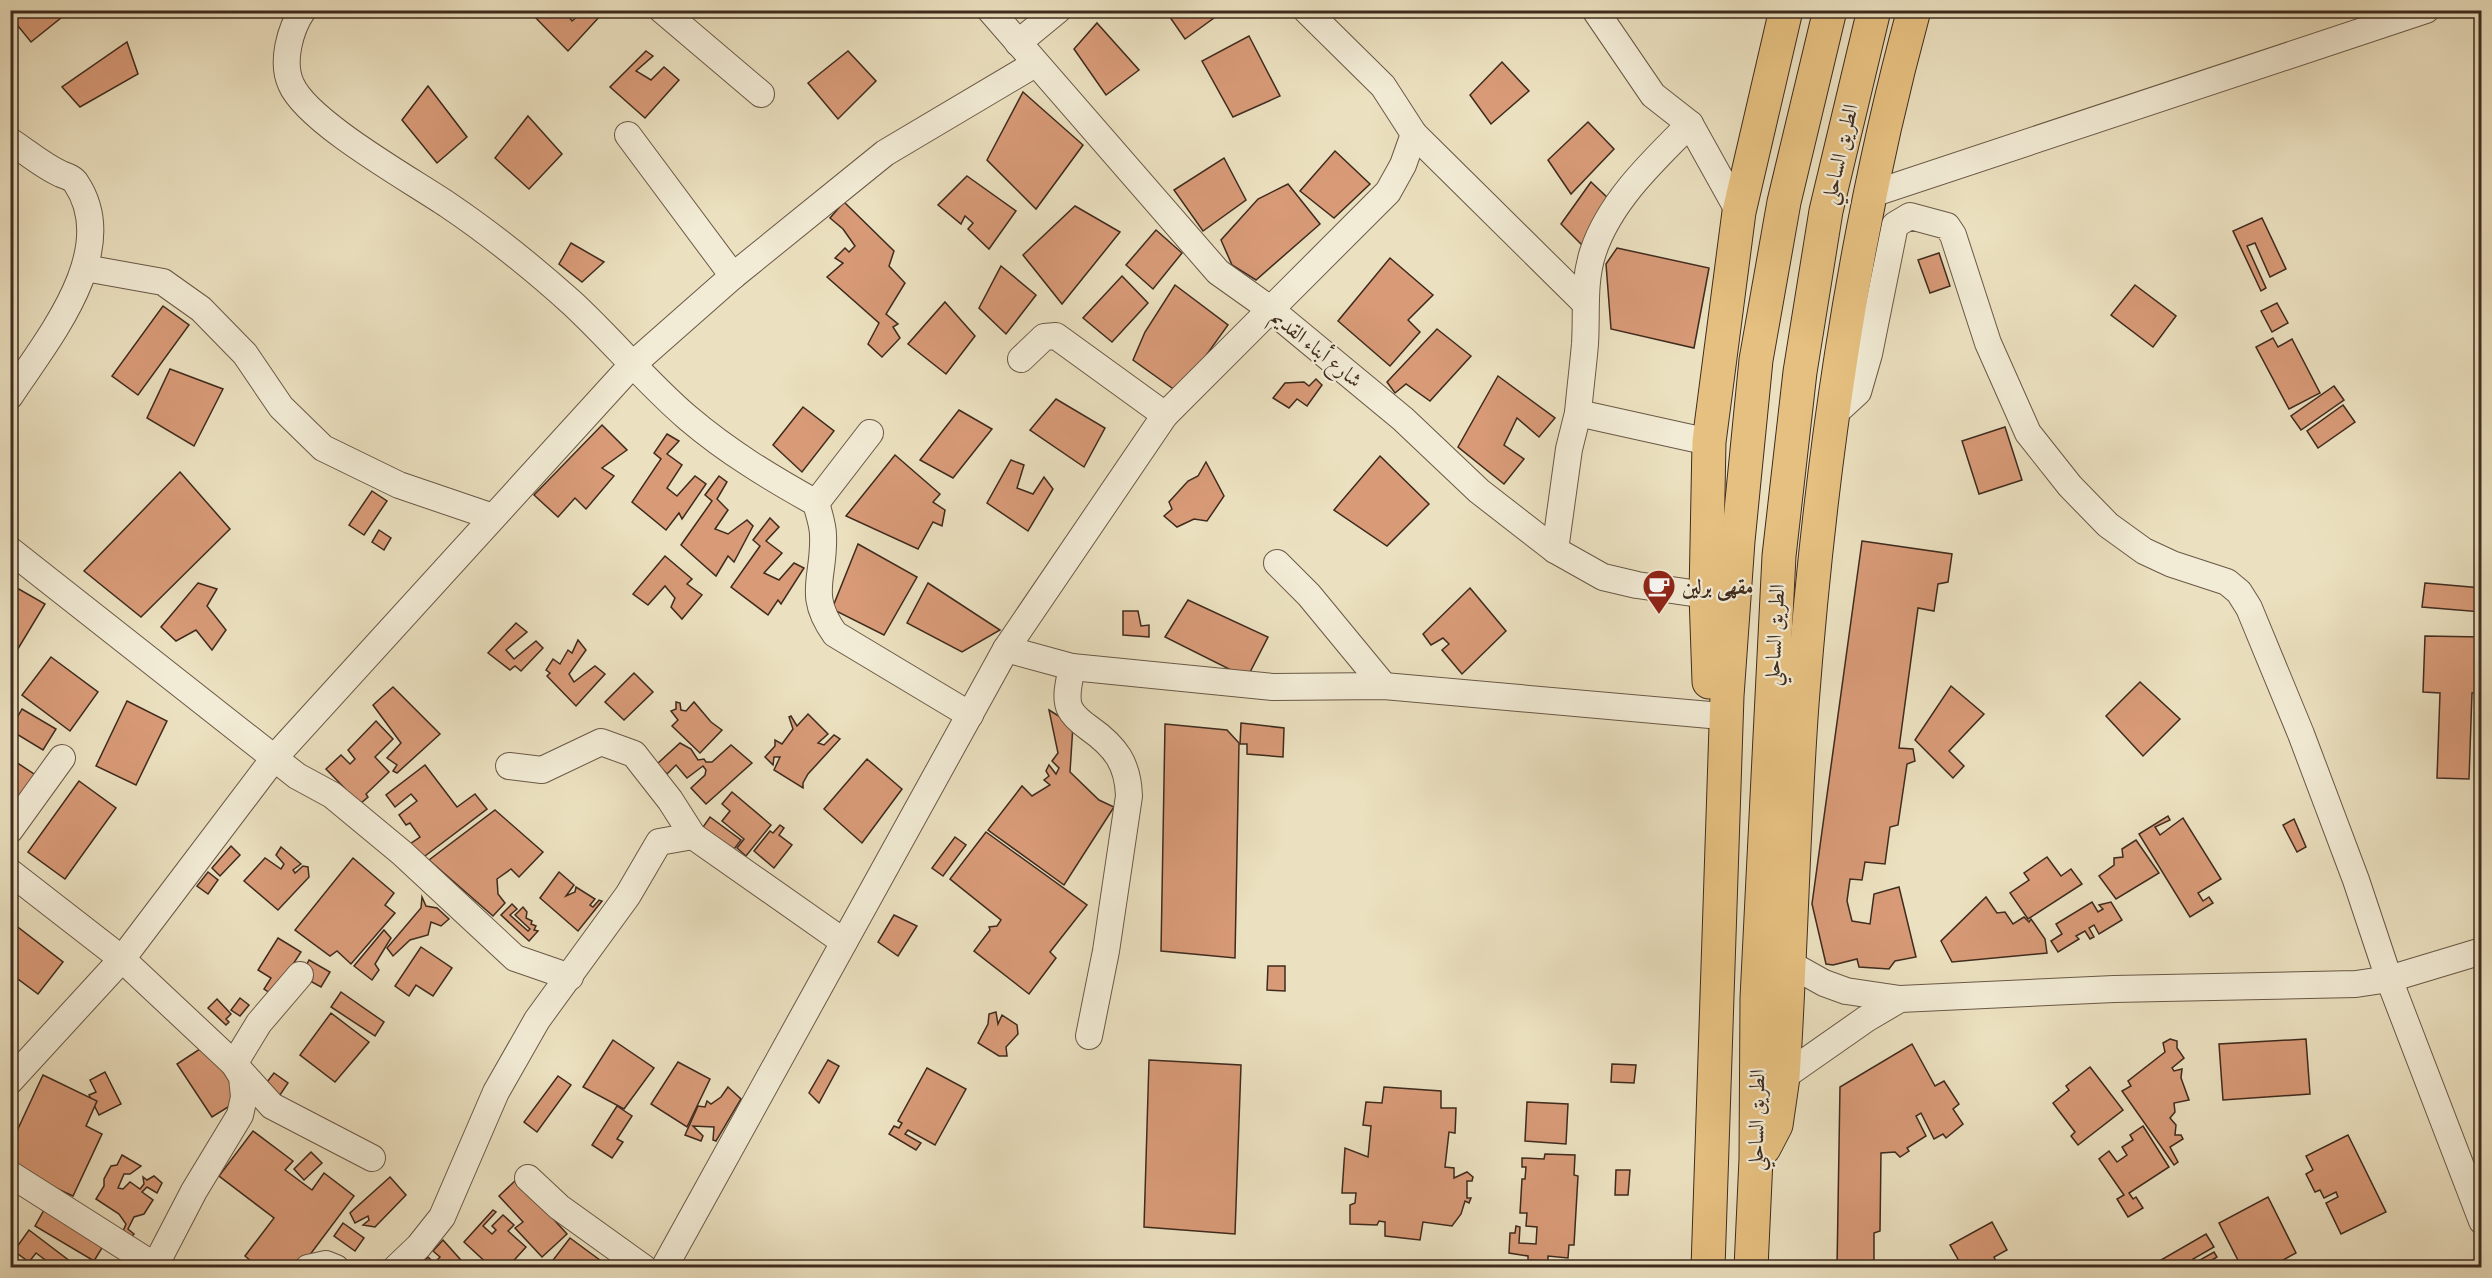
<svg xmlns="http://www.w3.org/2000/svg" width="2492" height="1278" viewBox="0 0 2492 1278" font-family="'EB Garamond',Amiri,serif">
	<rect width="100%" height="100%" fill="#ebe0bf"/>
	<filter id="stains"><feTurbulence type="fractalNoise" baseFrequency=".00333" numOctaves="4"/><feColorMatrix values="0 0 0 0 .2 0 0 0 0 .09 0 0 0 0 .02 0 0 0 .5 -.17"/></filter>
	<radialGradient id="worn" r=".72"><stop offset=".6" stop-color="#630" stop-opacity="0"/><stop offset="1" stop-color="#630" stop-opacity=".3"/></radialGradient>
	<g fill="#d89a77" stroke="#3f2b1e" stroke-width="1.5">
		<polygon points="10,10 65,10 67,13 31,42 10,16"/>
		<polygon points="536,10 564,10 572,21 585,10 596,10 601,15 568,51 532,14"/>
		<polygon points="1165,10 1225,10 1185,39"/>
		<polygon points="1097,23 1139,70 1106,95 1074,49"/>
		<polygon points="1249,36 1280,96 1233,117 1202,61"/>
		<polygon points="127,42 138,74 80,107 62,87"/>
		<polygon points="646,51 653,56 636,71 651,80 664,67 679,80 645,118 610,87"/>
		<polygon points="848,51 876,81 838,119 808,83"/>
		<polygon points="1502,62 1529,91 1491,124 1470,95"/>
		<polygon points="428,86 467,137 437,163 402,120"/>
		<polygon points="1023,92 1083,145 1036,209 987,160"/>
		<polygon points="528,116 562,154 529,189 495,158"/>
		<polygon points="1588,122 1614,149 1571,194 1548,160"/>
		<polygon points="1335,151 1370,184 1334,218 1300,191"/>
		<polygon points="1224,158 1246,200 1203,231 1174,190"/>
		<polygon points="967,176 1016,211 989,249 968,229 973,223 965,216 961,224 938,205"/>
		<polygon points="1591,182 1610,200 1583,246 1561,224"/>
		<polygon points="1288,184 1320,224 1256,280 1232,265 1221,240 1258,199"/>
		<polygon points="844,202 894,251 889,266 905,283 886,314 898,324 893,327 900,338 882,357 868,344 879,323 827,277 843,263 835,258 845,248 849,252 855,246 843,229 830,218"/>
		<polygon points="1075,206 1120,232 1062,304 1023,255"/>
		<polygon points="2262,218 2286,269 2270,277 2255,243 2247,246 2266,288 2261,291 2233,231"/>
		<polygon points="1156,230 1182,253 1153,289 1126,265"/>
		<polygon points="571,243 604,262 582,282 559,264"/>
		<polygon points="1617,248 1709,268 1694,348 1611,329 1606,264"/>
		<polygon points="1939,253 1950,286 1930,293 1918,260"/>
		<polygon points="1390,258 1433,295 1408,320 1420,332 1390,366 1338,321"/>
		<polygon points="1001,266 1036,295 1006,334 979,308"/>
		<polygon points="1122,276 1148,303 1112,342 1083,318"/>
		<polygon points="1175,285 1228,325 1179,393 1133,360 1145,332"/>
		<polygon points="2135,285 2176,316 2153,347 2111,315"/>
		<polygon points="945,302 975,336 946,374 908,344"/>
		<polygon points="2277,303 2288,323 2272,332 2261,311"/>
		<polygon points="163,306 189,325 138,395 112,376"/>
		<polygon points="1437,329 1471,356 1430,401 1406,384 1395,393 1387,382"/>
		<polygon points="2273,338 2278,347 2292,339 2320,393 2289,409 2256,347"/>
		<polygon points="170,369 223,389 194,446 147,418"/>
		<polygon points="1498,376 1555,418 1539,437 1517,418 1504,445 1524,459 1504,484 1458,447"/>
		<polygon points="1316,379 1322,385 1307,406 1297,399 1289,408 1273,398 1285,383 1304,382 1309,386"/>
		<polygon points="2334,386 2344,400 2301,430 2291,416"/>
		<polygon points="1056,399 1105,428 1084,467 1030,430"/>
		<polygon points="2343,405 2355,422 2318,448 2307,431"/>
		<polygon points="803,407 834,431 802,472 773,445"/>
		<polygon points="959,410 992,429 953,478 920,460"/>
		<polygon points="602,425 627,450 602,468 614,476 586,509 575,498 558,517 534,495"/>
		<polygon points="2005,427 2022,480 1979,494 1962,441"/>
		<polygon points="667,434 679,441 667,454 682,465 667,488 677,496 695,476 706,484 682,519 679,513 666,530 632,502 661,459 654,453"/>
		<polygon points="895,455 940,494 933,502 945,510 942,526 933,522 918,549 846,516"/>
		<polygon points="1380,456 1429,504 1387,546 1334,510"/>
		<polygon points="1011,460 1024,465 1017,488 1033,494 1044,477 1053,489 1028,531 987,503"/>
		<polygon points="1206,462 1224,496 1207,521 1194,519 1177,527 1164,516 1172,509 1169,502 1188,481 1198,476"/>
		<polygon points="180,472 230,529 141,617 84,571"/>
		<polygon points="719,476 727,482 717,499 728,510 715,529 728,534 747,520 753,526 734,562 728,556 716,576 681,545 712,501 705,495"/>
		<polygon points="372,491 387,501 364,535 349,525"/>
		<polygon points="770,518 779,527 766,541 782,553 764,573 779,580 794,563 804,568 781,604 778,600 768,615 731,587 760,546 753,540"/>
		<polygon points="379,530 391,538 384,550 372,542"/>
		<polygon points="1862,541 1952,554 1948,582 1938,584 1934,611 1918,608 1899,748 1913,749 1915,761 1907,764 1898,825 1890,827 1885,864 1865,862 1862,880 1850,879 1847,901 1852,921 1870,924 1874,894 1899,887 1916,957 1895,961 1889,969 1859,967 1857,959 1833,965 1826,964 1812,904"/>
		<polygon points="858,544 917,577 884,635 832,609"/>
		<polygon points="665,556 692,579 687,584 702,595 682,619 671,607 675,598 665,586 648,605 633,594"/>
		<polygon points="198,583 217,589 207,606 226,630 212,650 196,630 176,641 161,627"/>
		<polygon points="928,583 1000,630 962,652 907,623"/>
		<polygon points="2425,583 2482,588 2482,612 2422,607"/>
		<polygon points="10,584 45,604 10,662"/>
		<polygon points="1470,588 1506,631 1462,674 1442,650 1449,644 1443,638 1431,645 1423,634"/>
		<polygon points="1188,600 1268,637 1247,678 1165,637"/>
		<polygon points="1123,611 1138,611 1141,626 1149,625 1149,637 1123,635"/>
		<polygon points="516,623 527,632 506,650 514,659 536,641 543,648 521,671 515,666 510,670 488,653"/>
		<polygon points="2425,636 2482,637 2482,693 2472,693 2469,779 2437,778 2440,693 2423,692"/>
		<polygon points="578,640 586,650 569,674 574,682 595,666 605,674 576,706 547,676 550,673 546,670 553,659 560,664 568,650 572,653"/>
		<polygon points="51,657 98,692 70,731 22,695"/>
		<polygon points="634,673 653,692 624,720 605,702"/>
		<polygon points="2140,682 2180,719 2143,756 2106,716"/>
		<polygon points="1951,686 1984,714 1949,751 1964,766 1953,778 1915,740"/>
		<polygon points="393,687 440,734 397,773 393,771 397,765 387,758 401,743 373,705"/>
		<polygon points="127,701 167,721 136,785 96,766"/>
		<polygon points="676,702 680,703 681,710 686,711 694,702 711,722 722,730 700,753 672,726 678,720 671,711 676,709"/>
		<polygon points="22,709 56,729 43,750 10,730"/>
		<polygon points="1049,710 1073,725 1070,772 1099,800 1114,807 1064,885 988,830 1022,786 1032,796 1050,785 1044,780 1049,776 1046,771 1049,765 1056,774 1059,768 1052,761 1058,753"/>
		<polygon points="808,714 828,734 818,743 824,745 834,735 840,739 808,774 803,783 803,788 774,770 780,757 774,757 773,765 765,757 775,746 775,740 782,744 793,729 789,717 791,716 797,726"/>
		<polygon points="376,721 393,739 375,757 389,772 366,794 368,797 360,804 326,769 341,755 350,764 355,759 348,750"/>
		<polygon points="1241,723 1284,728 1283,757 1247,754 1247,744 1240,744"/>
		<polygon points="1165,724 1227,730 1239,743 1235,958 1161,951"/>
		<polygon points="680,743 691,749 698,760 704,759 706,762 712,762 731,745 752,763 706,804 691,788 705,775 706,770 703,766 687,778 676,765 667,774 657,764"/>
		<polygon points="10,758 40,778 10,819"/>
		<polygon points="867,759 902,789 862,843 824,809"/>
		<polygon points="425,765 457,807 475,794 487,809 421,859 410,844 420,837 410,823 406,825 399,815 417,801 411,794 395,807 386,795"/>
		<polygon points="79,781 116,808 65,879 28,852"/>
		<polygon points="732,792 771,825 746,856 737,848 744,839 722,821 730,811 722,804"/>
		<polygon points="495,810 543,852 519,877 511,869 497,879 498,894 505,903 493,916 429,860"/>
		<polygon points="2168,816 2170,820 2155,827 2160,835 2183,818 2221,879 2198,893 2203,901 2209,897 2213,903 2190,917 2139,834"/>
		<polygon points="710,817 741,840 731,853 701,830"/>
		<polygon points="2294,819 2306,847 2297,852 2283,825"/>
		<polygon points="780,825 784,828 779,835 792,845 774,868 754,851 770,831 773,833"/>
		<polygon points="986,832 1087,905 1050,952 1056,958 1029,994 974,951 990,930 989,927 997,926 1001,920 950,879"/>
		<polygon points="955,837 966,845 943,876 932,868"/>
		<polygon points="2136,840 2159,873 2116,899 2099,876 2114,865 2114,858 2123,857 2122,849"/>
		<polygon points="231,846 240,855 220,876 212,868"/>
		<polygon points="281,847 301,864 293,870 295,873 303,866 308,867 309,877 278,910 244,881 265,858 281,869 284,864 276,855"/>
		<polygon points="2047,857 2061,876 2071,869 2082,884 2028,919 2010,893 2029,880 2024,873"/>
		<polygon points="353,858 394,893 385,905 395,913 351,964 337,951 330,956 295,930"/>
		<polygon points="208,872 218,880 208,894 197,886"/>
		<polygon points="559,872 574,885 566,896 575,892 576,887 595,899 590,905 593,907 599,900 602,901 578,931 540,898"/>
		<polygon points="422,897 426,906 437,908 449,919 441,926 431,922 428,935 410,940 393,956 387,948 421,908"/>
		<polygon points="1986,897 1997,913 2005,912 2013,924 2024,917 2029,922 2031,919 2045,939 2047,953 1952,962 1941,941"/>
		<polygon points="2092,902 2098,912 2103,909 2099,905 2111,902 2122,920 2099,934 2094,925 2089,928 2094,937 2090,939 2085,931 2076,936 2079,939 2058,952 2051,941 2062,934 2056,924"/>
		<polygon points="512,904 517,909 510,915 528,931 530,929 515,915 523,907 527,912 526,918 532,921 531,924 536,926 534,930 538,931 529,941 501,915"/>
		<polygon points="894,915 917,926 898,956 878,942"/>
		<polygon points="10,921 63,962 38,994 10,973"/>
		<polygon points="384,930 391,938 375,964 379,970 372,980 354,966"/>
		<polygon points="278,938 301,952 273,995 264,989 271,978 258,970"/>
		<polygon points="421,947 452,968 433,996 416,985 409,996 395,986"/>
		<polygon points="309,960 330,972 321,987 301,976"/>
		<polygon points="1268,966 1285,966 1285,991 1267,990"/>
		<polygon points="341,992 384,1022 375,1036 331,1007"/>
		<polygon points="240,998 249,1005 240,1016 231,1010"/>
		<polygon points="217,999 231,1014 226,1019 229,1022 226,1025 208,1008"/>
		<polygon points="996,1012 998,1024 1002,1015 1017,1025 1018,1034 1006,1047 1007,1056 999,1056 978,1043 988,1024 989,1014"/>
		<polygon points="331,1013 369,1042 335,1082 300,1055"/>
		<polygon points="2170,1039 2177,1041 2177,1048 2184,1058 2172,1068 2174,1071 2182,1069 2181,1078 2189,1100 2174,1103 2175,1112 2170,1118 2176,1125 2175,1135 2181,1135 2183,1139 2170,1147 2178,1162 2174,1165 2122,1091 2131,1086 2128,1081 2165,1052 2163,1043"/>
		<polygon points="2306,1039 2310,1094 2223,1100 2219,1044"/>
		<polygon points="613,1040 654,1068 624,1109 583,1087"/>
		<polygon points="1912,1044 1935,1086 1944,1081 1959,1104 1953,1109 1963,1124 1946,1138 1943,1134 1934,1139 1921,1113 1916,1116 1926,1136 1907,1148 1909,1151 1900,1157 1895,1152 1881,1153 1880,1231 1874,1233 1874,1268 1837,1268 1840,1087"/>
		<polygon points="206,1045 241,1099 212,1117 177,1064"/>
		<polygon points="828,1060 839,1066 819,1103 809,1093"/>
		<polygon points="1149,1060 1241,1065 1235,1234 1144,1227"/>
		<polygon points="678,1062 710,1079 687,1127 651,1104"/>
		<polygon points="1612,1064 1636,1065 1634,1083 1611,1082"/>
		<polygon points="2090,1067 2123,1110 2078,1145 2071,1136 2075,1132 2053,1103 2069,1090 2066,1086"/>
		<polygon points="927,1068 966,1089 935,1145 908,1130 905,1134 921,1143 916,1150 889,1134 894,1126 899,1128 902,1123 898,1121"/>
		<polygon points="105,1072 121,1104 99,1115 89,1095 96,1092 90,1080"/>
		<polygon points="274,1073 288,1083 278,1098 263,1087"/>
		<polygon points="43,1075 97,1101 86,1126 102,1134 73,1196 10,1167 10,1146"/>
		<polygon points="558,1076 571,1085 537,1132 524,1122"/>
		<polygon points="728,1087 741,1099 716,1141 713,1140 714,1127 693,1126 703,1136 701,1141 685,1135 698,1106 705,1107 707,1101 711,1104 721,1097"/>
		<polygon points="1384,1087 1441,1091 1441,1108 1456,1108 1455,1133 1449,1132 1445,1167 1454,1168 1454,1178 1467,1172 1473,1177 1472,1181 1467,1181 1467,1198 1471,1198 1469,1203 1465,1201 1461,1214 1452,1226 1423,1222 1420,1240 1385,1236 1385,1222 1379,1221 1377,1225 1350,1224 1350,1205 1355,1203 1356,1193 1342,1193 1345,1148 1368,1157 1371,1126 1363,1125 1366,1102 1382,1103"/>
		<polygon points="1527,1102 1568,1104 1566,1144 1525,1141"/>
		<polygon points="617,1106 632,1116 617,1139 623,1142 612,1158 592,1145"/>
		<polygon points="2143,1126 2169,1167 2129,1193 2133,1199 2136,1197 2143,1208 2128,1217 2117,1199 2124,1195 2099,1159 2109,1151 2117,1162 2127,1155 2122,1147 2133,1140 2130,1135"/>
		<polygon points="253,1131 293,1161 285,1170 312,1190 324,1173 354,1196 300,1268 259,1268 245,1256 274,1218 219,1176"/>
		<polygon points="2348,1135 2386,1212 2341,1234 2326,1203 2338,1197 2336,1192 2324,1198 2320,1190 2315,1192 2306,1174 2313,1170 2306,1156"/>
		<polygon points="311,1152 322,1163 304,1180 294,1169"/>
		<polygon points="1545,1154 1575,1155 1574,1175 1578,1176 1574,1245 1569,1245 1568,1258 1548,1256 1548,1261 1528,1260 1528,1256 1509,1253 1510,1233 1515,1233 1516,1226 1520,1227 1519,1243 1536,1244 1537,1227 1526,1226 1527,1213 1520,1213 1522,1179 1525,1179 1526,1167 1522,1167 1522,1158 1544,1159"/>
		<polygon points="122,1155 141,1166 130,1174 124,1174 118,1188 123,1189 130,1182 140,1189 144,1184 143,1177 147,1180 154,1176 162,1183 157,1193 147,1187 142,1192 153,1200 144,1214 134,1217 128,1229 134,1234 131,1237 123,1231 126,1224 119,1214 96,1199 104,1186 104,1179 111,1166 117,1165"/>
		<polygon points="1616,1170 1630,1170 1628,1195 1615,1195"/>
		<polygon points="390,1177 406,1195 375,1227 363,1225 369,1220 368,1216 355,1223 350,1213"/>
		<polygon points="517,1179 567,1234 542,1257 515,1228 523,1222 499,1196"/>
		<polygon points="2268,1197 2296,1253 2268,1268 2242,1268 2219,1223"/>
		<polygon points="48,1203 108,1238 94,1261 35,1226"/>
		<polygon points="493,1210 496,1212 483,1226 492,1234 496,1230 492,1226 503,1215 514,1225 508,1231 526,1247 507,1268 492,1268 464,1242"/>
		<polygon points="1992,1222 2007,1250 1994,1257 1999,1268 1963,1268 1950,1245"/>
		<polygon points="343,1223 364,1238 355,1251 334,1236"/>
		<polygon points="29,1230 75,1265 73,1268 56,1268 36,1253 29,1262 14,1251"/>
		<polygon points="2206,1234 2214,1247 2193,1259 2195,1263 2214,1252 2217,1257 2199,1268 2156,1268 2154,1264"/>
		<polygon points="570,1238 604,1263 616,1264 621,1268 547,1268"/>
		<polygon points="443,1240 468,1268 417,1268 428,1257 434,1263 440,1257 433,1251"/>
		<polygon points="2221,1262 2224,1268 2211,1268"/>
	</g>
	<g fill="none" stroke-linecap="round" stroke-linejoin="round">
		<defs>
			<g id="street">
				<path d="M303,10C290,29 281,62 291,84C307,122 411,180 448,205C491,234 533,268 572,303C612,340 647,383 688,418C728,452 771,478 816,503C819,514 823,525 823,535C825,578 806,594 835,634L970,715"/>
				<polyline points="662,10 761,94"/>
				<polyline points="990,10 1218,272 1270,309 1403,419 1479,491 1555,550 1603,577 1637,585 1706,595"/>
				<polyline points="1595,10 1653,95 1690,124 1739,212"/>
				<polyline points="1018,43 1058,10"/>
				<path d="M1690,124C1653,161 1610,201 1593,252C1583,282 1587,313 1585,344C1583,367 1580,390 1578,413L1709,442"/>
				<polyline points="1414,134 1584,302"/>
				<polyline points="628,135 733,276"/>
				<path d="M10,141C27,152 43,166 61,174C66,176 73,178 76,183C122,251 46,341 10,396"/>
				<polyline points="1869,195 2426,10"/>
				<polyline points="85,268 163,282 201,309 245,354 281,407 323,448 399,485 493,517"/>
				<polyline points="1021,359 1044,337 1056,336 1165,415"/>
				<polyline points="1834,414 1858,392 1869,354 1895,225 1910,216 1947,226 1953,235 1988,343 2028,433 2070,486 2108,525 2144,551 2172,564 2227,582 2239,592 2249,608 2301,734 2356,880 2389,979 2482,1221"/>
				<polyline points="816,503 870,433"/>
				<polyline points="10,550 297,776 332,795 402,853 515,958 570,977"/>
				<polyline points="1555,550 1569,449 1578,413"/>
				<polyline points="1277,563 1309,595 1384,686"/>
				<polyline points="1006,649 1072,667 1273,687 1384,686 1710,715"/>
				<path d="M1072,667C1070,679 1064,697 1070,709C1074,717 1082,723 1089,728C1116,747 1128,764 1129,796L1106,951L1089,1036"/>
				<polyline points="509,766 542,770 601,742 634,754 670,800 693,836 844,942"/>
				<polyline points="10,830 62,758"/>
				<polyline points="10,872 122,959 234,1064 272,1106 372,1158"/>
				<polyline points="1790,964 1824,983 1846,991 1900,999 2114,989 2356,984 2389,979 2482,951"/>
				<polyline points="1783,1077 1866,1019 1900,999"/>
				<polyline points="10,1081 122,959 275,757 632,365 733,276 885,153 1035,64"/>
				<polyline points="10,1174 155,1266"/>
				<polyline points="528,1178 559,1207 644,1268"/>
				<polyline points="158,1268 155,1266 194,1191 240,1115 244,1097 242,1077 234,1064 259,1023 300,975"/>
				<polyline points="308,1268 326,1264 336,1268"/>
				<polyline points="396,1268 419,1246 442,1217 496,1092 537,1020 628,895 659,842 693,836"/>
				<polyline points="664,1268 1006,649 1165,415 1388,192 1403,165 1414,134 1383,86 1306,10"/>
			</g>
			<g id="highway">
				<polyline points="1709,682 1706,595 1709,442 1739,212 1786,10"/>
				<path d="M1764,1148L1776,1125L1783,1077C1791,953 1793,828 1802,704C1820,470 1852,237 1914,10"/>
				<polyline points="1708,1268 1727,696 1738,541 1756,360 1784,202 1830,10"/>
				<polyline points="1751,1268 1756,1159 1757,998 1779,556 1800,372 1826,211 1874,10"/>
			</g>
		</defs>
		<use href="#street" stroke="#6a5846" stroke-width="28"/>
		<use href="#highway" stroke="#3f2b1e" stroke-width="35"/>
		<use href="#street" stroke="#f2ebd5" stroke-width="26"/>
		<use href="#highway" stroke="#e6c080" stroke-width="33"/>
	</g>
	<defs>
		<symbol id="cafe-pin" viewBox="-11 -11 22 30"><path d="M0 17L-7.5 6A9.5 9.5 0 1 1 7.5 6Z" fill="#8f2418" stroke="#f2ebd5"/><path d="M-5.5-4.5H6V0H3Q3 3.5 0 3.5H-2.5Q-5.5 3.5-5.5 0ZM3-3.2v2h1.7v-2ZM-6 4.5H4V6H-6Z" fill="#fff"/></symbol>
	</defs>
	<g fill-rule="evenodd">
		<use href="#cafe-pin" x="1640" y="567" width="38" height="52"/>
	</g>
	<g text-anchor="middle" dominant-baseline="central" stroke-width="4.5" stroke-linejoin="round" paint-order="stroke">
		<g font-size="21" fill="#3f2b1e" stroke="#f2ebd5">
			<text transform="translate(1839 154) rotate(-77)">الطريق الساحلي</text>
			<text transform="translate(1317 348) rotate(39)">شارع أبناء القديم</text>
			<text transform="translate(1774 635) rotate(-87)">الطريق الساحلي</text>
			<text transform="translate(1756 1120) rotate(-89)">الطريق الساحلي</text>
		</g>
		<g font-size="21" font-weight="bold" fill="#3f2b1e" stroke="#f2ebd5" text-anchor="start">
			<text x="1682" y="586">مقهى برلين</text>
		</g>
	</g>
	<rect width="2492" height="1278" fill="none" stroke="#ebe0bf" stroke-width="36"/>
	<rect x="12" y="12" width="2468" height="1254" fill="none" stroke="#3f2b1e" stroke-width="3"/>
	<rect x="18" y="18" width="2456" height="1242" fill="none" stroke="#3f2b1e" stroke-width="1.5"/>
	<rect width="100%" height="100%" filter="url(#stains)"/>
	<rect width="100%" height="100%" fill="url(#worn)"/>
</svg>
